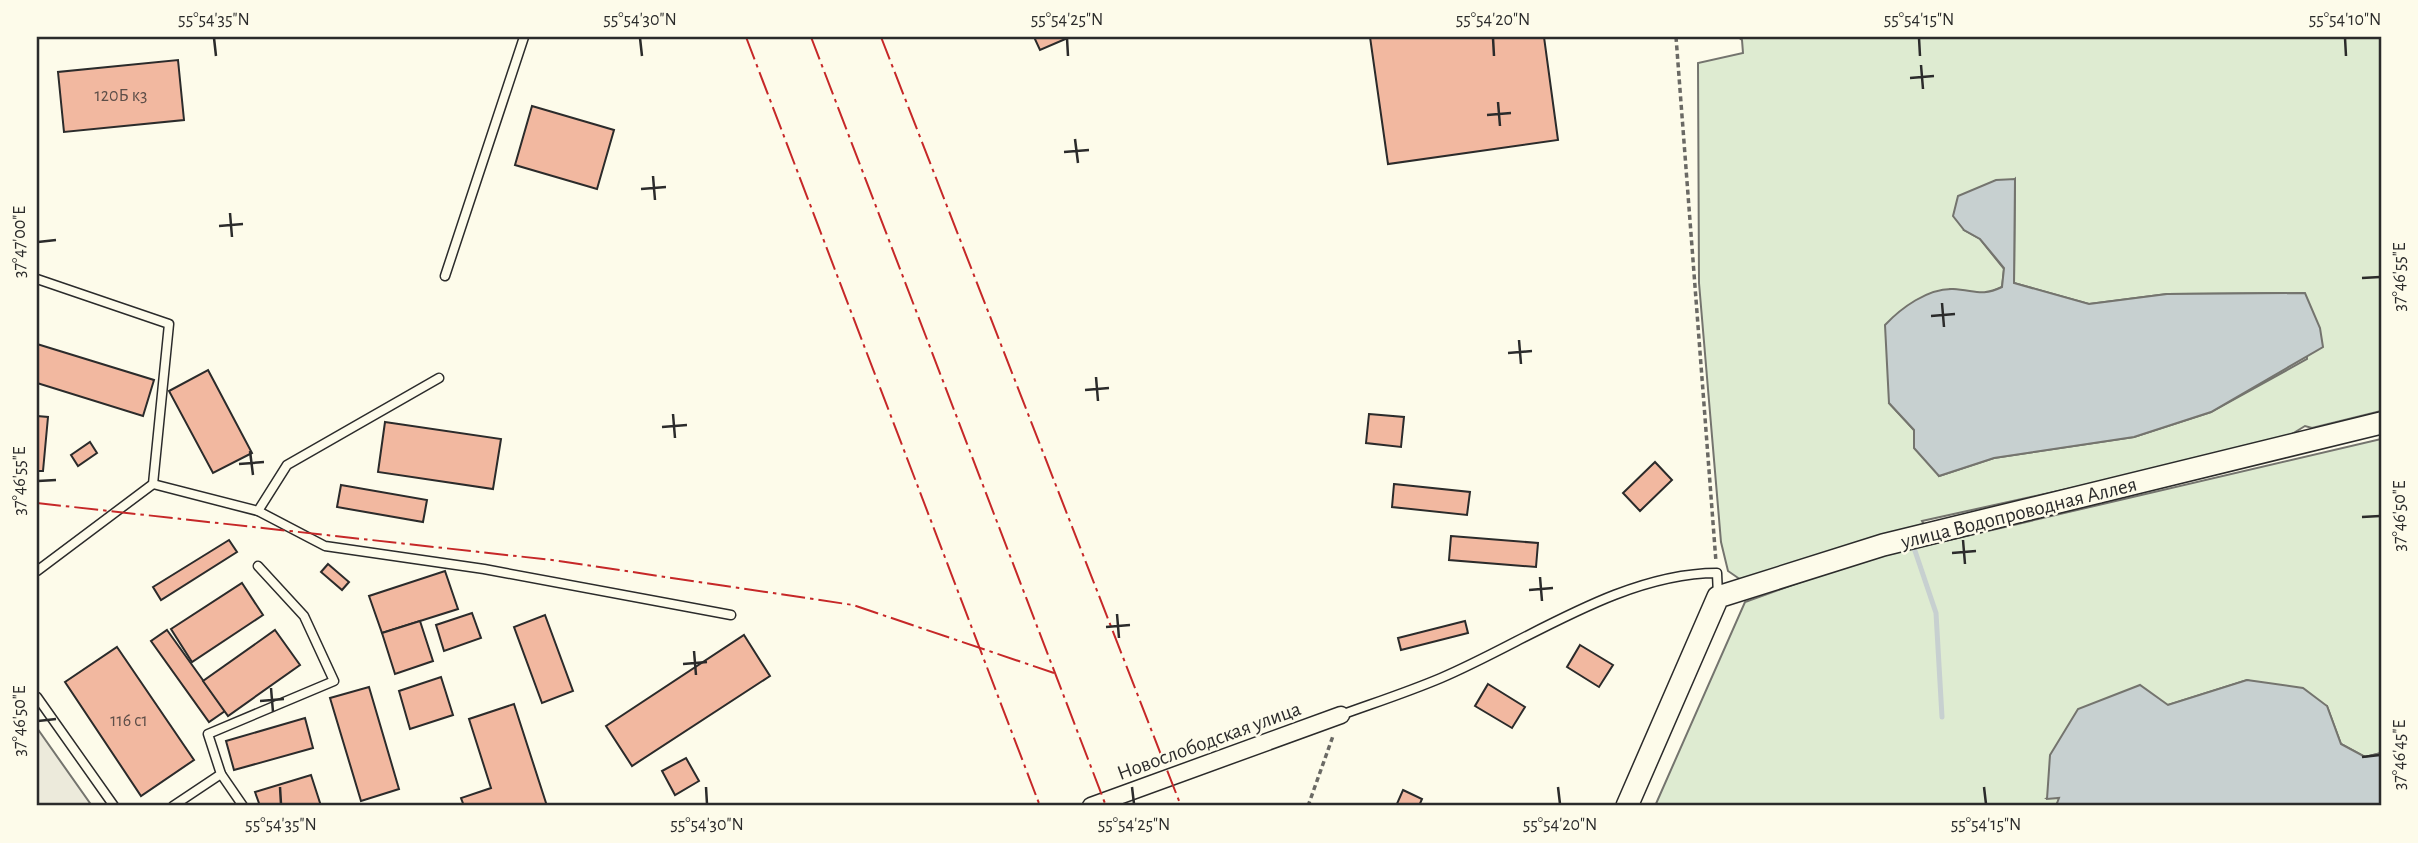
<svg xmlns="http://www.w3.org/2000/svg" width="2418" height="843" viewBox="0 0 2418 843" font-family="'Alegreya Sans',sans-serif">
	<rect width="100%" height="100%" fill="#fdfbea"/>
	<g fill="#deebd1" stroke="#74746e" stroke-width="2" fill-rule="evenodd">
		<path d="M1738,37H2381V411L2312,428L2305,426L2287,437L2216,456L1922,521L1924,525L1744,582L1728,571L1721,542L1699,283L1698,63L1743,53L1742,40ZM2015,179L2014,283L2089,304L2167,294L2304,293L2307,359L2211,412L2134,437L1994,458L1939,476L1914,430L1889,403L1950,289L1986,294L2002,287L2004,269L1980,239L1964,230Z"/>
		<polygon points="2381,439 2381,753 2365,757 2341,744 2327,706 2247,680 2168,705 2047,798 2060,798 2056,806 1655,806 1745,602 1859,561"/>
	</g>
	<polygon fill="#eceadb" stroke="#74746e" stroke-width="2" points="37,728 92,806 37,806"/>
	<g fill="#c7d0d0" stroke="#74746e" stroke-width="2">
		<path d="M2015,179L2014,283L2089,304L2167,294L2305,293L2320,328L2323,347L2211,412L2134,437L1994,458L1939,476L1914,448V430L1889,403L1885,325C1901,308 1928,288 1953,289C1975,290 1981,297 2002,287L2004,268L1980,239L1964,230L1953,216L1958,196L1996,180Z"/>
		<polygon points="2247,680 2303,688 2327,706 2341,744 2365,757 2381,753 2381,806 2056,806 2059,798 2047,799 2050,755 2078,709 2140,685 2168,705"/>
	</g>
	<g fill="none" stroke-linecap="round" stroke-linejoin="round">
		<polyline stroke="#c7d0d0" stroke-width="5" points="1912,542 1936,613 1942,717"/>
	</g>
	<g fill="#f2b8a0" stroke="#2b2b2b" stroke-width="2">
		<polygon points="1034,37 1070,37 1040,50"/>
		<polygon points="1370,37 1544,37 1558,140 1388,164"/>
		<polygon points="178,60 184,120 64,132 58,72"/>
		<polygon points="532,106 614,130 597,189 515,165"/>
		<polygon points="37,344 154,380 143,416 37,383"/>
		<polygon points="208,370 252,453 213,473 169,391"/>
		<polygon points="1369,414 1404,417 1401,447 1366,443"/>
		<polygon points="37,416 48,417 43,471 37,471"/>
		<polygon points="385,422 501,439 493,489 378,472"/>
		<polygon points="90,442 97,453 78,466 71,455"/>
		<polygon points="1655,462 1672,480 1640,511 1623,493"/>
		<polygon points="1394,484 1470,492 1467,515 1392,507"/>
		<polygon points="341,485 427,500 423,522 337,507"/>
		<polygon points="1451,536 1538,543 1536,567 1449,560"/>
		<polygon points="229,540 237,552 161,600 153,587"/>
		<polygon points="328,564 349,582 342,590 321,572"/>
		<polygon points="445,571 458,609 382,633 369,596"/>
		<polygon points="242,583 263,615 192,662 171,629"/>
		<polygon points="472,613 481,638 444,651 436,625"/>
		<polygon points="545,615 573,691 542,703 514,627"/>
		<polygon points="420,621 433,661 395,674 382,633"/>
		<polygon points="1465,621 1468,633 1401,650 1398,638"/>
		<polygon points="167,630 225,711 209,722 151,641"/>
		<polygon points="275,630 300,665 228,716 203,681"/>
		<polygon points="744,635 770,676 632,766 606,726"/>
		<polygon points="1580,645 1613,665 1599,687 1567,667"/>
		<polygon points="117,647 194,760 141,796 65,682"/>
		<polygon points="441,677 453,715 410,729 399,691"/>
		<polygon points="1488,684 1525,707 1512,728 1475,706"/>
		<polygon points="369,687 399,789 361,801 330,698"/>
		<polygon points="514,704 547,806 464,806 461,798 491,788 469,719"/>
		<polygon points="305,718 313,748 234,770 226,741"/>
		<polygon points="686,758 699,781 675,795 662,771"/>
		<polygon points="311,775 321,806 260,806 255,792"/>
		<polygon points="1403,790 1422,799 1419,806 1396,806"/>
	</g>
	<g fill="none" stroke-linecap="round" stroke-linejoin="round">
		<defs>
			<g id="service">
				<polyline points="445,276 524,37"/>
				<polyline points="37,279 169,324 153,484 37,571"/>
				<polyline points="153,484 258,511 287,465 439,378"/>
				<polyline points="258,511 325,546 484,569 731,615"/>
				<polyline points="37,697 114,806"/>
				<path d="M1341,715C1374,703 1408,692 1441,678C1526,642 1621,573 1717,573L1718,596"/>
				<polyline points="221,774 243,806"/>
				<polyline points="173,806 221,774 208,734 334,681 304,616 258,566"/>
			</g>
			<polyline id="minor" points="1091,806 1341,715"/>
			<polyline id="tertiary" points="1627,806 1718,597 1883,545 2381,423"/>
		</defs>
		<use href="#service" stroke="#2b2b2b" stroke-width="11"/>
		<use href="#minor" stroke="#2b2b2b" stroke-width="19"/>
		<use href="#tertiary" stroke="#2b2b2b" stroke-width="24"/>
		<g stroke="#6a6964" stroke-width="3.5" stroke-dasharray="5 3.5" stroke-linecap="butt">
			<polyline points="1676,37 1716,562"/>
			<polyline points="1308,806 1333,736"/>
		</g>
		<use href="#service" stroke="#fdfbea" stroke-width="8"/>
		<use href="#minor" stroke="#fdfbea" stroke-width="16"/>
		<use href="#tertiary" stroke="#fdfbea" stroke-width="21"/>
		<polyline stroke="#2b2b2b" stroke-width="2" stroke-dasharray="9 3.5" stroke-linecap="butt" points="215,806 218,804"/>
		<g stroke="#c62828" stroke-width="2" stroke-dasharray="24 5 3.5 5" stroke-linecap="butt">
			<polyline points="746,37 1040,806"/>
			<polyline points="811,37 1106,806"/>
			<polyline points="881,37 1181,806"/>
			<polyline points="37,503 552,560 853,605 1054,673"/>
		</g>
	</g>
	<path fill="none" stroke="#2b2b2b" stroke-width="2.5" d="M214,38L216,56M640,38L642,56M1067,38L1068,56M1493,38L1494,56M1919,38L1920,56M2345,38L2346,56M1921,65L1923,89M1910,78L1934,76M1498,102L1500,126M1487,115L1511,113M1075,139L1078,163M1064,152L1089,150M653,176L655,200M641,189L666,187M230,213L232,237M219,226L243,224M38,242L56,240M2362,278L2380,277M1942,303L1944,327M1931,316L1955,314M1519,340L1521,364M1508,353L1532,351M1096,377L1098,401M1085,390L1109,388M673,414L675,438M662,427L687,425M250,451L253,475M239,464L264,462M38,481L56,480M2362,517L2380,516M1963,540L1965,564M1952,553L1976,551M1540,577L1542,601M1529,590L1553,588M1117,614L1119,638M1106,627L1130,625M694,651L696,675M683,664L707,662M271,688L273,712M260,701L284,699M38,721L56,719M2362,757L2380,755M280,787L281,804M706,787L707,804M1132,787L1134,804M1558,787L1560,804M1984,787L1986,804"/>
	<g text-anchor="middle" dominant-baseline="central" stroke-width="5" stroke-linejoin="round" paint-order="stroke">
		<g font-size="18" fill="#5d4e48">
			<text x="121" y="96">120Б к3</text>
			<text x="129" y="721">116 с1</text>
		</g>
		<g font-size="21" fill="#2b2b2b" stroke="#fdfbea">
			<text transform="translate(2019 513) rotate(-14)">улица Водопроводная Аллея</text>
			<text transform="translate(1209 741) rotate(-20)">Новослободская улица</text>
		</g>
	</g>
	<rect width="2418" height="843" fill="none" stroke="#fdfbea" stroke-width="77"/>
	<rect x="38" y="38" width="2342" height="766" fill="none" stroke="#2b2b2b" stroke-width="2.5"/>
	<g font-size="18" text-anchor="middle" fill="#2b2b2b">
		<text x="214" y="25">55°54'35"N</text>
		<text x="640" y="25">55°54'30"N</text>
		<text x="1067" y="25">55°54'25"N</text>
		<text x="1493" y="25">55°54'20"N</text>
		<text x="1919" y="25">55°54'15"N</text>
		<text x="2345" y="25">55°54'10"N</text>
		<text transform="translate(19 242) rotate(-90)" y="6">37°47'00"E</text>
		<text transform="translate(2399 277) rotate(-90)" y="6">37°46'55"E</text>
		<text transform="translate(19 481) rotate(-90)" y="6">37°46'55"E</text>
		<text transform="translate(2399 516) rotate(-90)" y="6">37°46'50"E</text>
		<text transform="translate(19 721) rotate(-90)" y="6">37°46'50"E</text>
		<text transform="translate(2399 755) rotate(-90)" y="6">37°46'45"E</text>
		<text x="281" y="830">55°54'35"N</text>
		<text x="707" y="830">55°54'30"N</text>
		<text x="1134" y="830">55°54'25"N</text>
		<text x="1560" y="830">55°54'20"N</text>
		<text x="1986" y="830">55°54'15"N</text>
	</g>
</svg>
